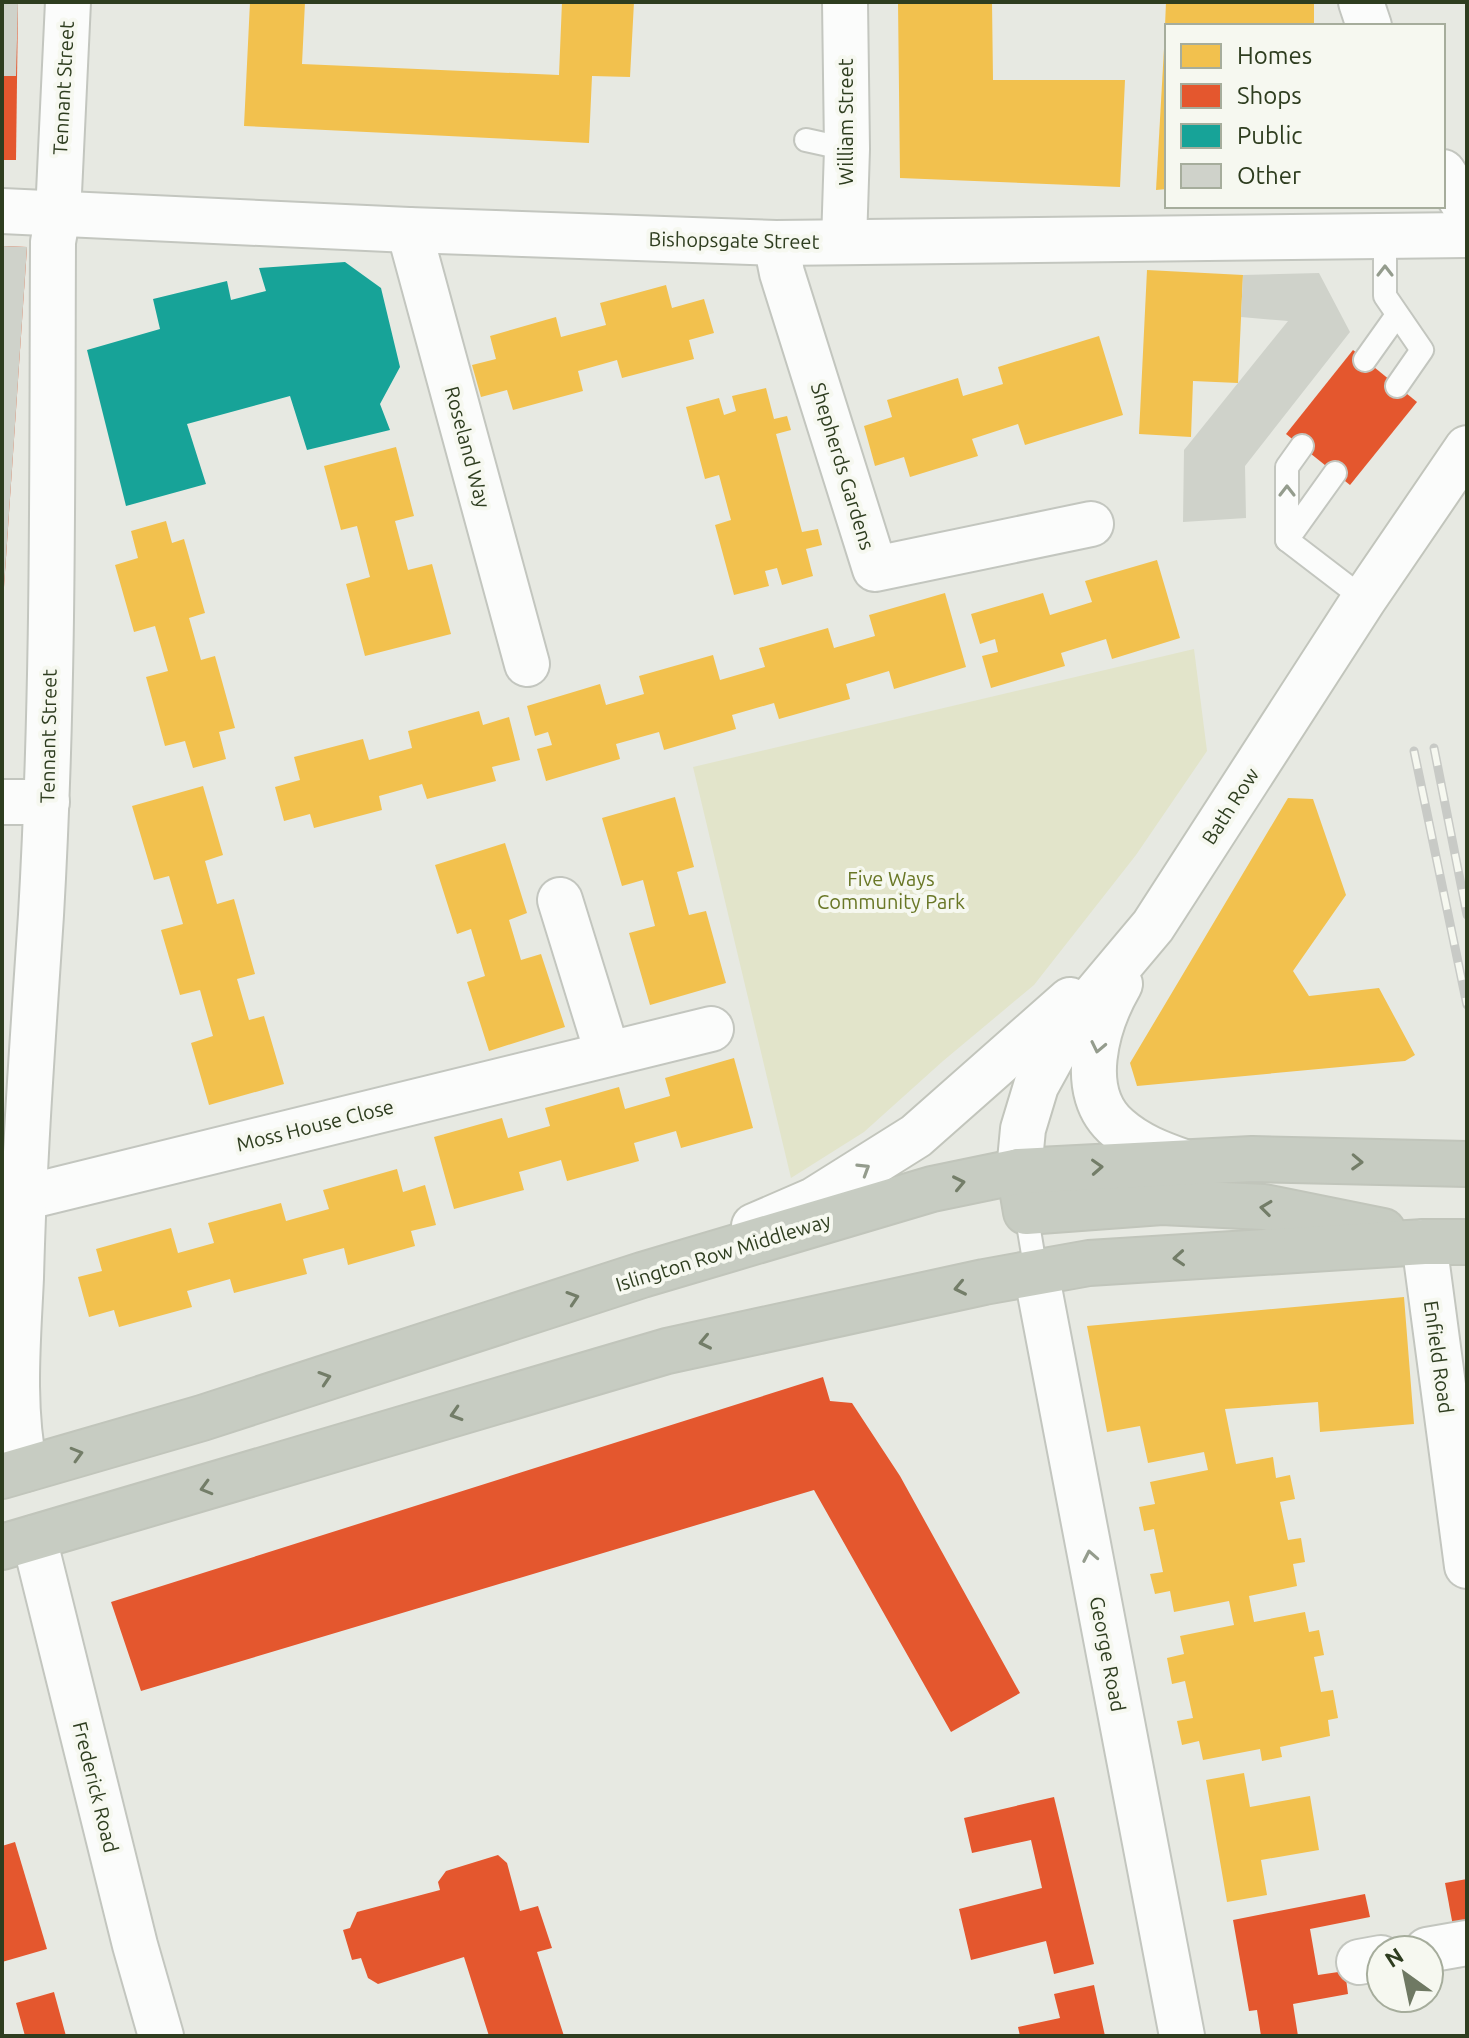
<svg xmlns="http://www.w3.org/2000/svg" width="1469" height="2038" viewBox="0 0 1469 2038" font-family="Ubuntu,sans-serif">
	<rect width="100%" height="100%" fill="#e7e9e2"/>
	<polygon fill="#e2e4ca" points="1194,649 1207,751 1136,855 1034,985 943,1061 864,1132 791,1178 693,767"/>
	<g fill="#f2c14e">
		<polygon points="250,2 305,2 302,64 559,75 562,2 634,2 630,77 592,76 589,143 244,126"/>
		<polygon points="898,2 992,2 993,80 1125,80 1120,187 900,178"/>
		<polygon points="1166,2 1314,2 1314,26 1165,26"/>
		<polygon points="1165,31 1167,31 1167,189 1156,190"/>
		<polygon points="1147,270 1243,275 1238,383 1193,381 1191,437 1139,434"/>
		<polygon points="666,285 672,308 704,299 714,333 689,340 694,359 622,378 617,360 578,371 583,391 513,410 507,390 481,397 472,365 496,359 490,336 556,317 561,337 606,325 600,303"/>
		<polygon points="1099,336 1123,415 1025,445 1018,424 972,439 978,456 910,477 904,457 875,466 864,426 892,417 887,400 958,378 963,396 1003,384 998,367"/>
		<polygon points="766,388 774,419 787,416 791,430 776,434 802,532 818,529 822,545 806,549 813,576 782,585 777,568 765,571 769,586 734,595 715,525 731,520 719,475 705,479 686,407 719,398 724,415 736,411 732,396"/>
		<polygon points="396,447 414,516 395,521 408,570 432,564 451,634 365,656 346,584 370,577 357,526 341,530 324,466"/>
		<polygon points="166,521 172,543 184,539 205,613 189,618 201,660 215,656 235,728 219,732 226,759 193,768 185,741 165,746 146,677 168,671 155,626 134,632 115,565 138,558 131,531"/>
		<polygon points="1157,560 1180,638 1112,659 1106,639 1061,653 1065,666 991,688 982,656 998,652 995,639 980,644 971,614 1043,593 1050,615 1092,602 1085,581"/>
		<polygon points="945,593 966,667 894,689 889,671 846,684 850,699 779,719 774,703 732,715 736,729 664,750 659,732 616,744 620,759 546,781 537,749 552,745 548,732 535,736 527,706 600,684 606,705 644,694 639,676 713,655 720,680 765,667 759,648 828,628 834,648 875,636 869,615"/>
		<polygon points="479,711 483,725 509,717 520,760 492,767 496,781 427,799 422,784 379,796 382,810 314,828 310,814 284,821 275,787 300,780 294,757 363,739 369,760 412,748 408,731"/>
		<polygon points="203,786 223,855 205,861 217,904 234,899 255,974 237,979 249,1020 264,1016 284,1084 209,1105 191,1043 213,1036 200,990 180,995 161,930 183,924 169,876 154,880 132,806"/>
		<polygon points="675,797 694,867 677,872 689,915 706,911 726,983 650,1005 629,933 655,926 643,880 622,886 602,818"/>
		<polygon points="1288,798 1313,799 1346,895 1293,971 1309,996 1379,988 1415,1055 1405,1061 1137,1086 1130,1063"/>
		<polygon points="505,843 527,913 509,920 521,960 541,954 565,1027 489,1051 467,982 485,976 471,929 457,934 435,865"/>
		<polygon points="734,1058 753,1128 681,1148 676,1131 634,1143 639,1161 567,1181 561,1160 519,1172 524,1190 454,1209 434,1137 502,1118 508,1138 550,1126 545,1108 619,1087 625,1109 670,1096 665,1078"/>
		<polygon points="397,1169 403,1192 425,1185 436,1225 411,1231 415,1246 348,1265 344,1248 303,1259 307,1274 234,1293 230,1279 187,1291 192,1307 119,1327 114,1310 89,1317 78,1277 102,1271 96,1249 171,1228 178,1253 214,1243 208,1223 281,1203 286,1221 329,1209 323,1190"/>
		<polygon points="1404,1297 1414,1424 1320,1432 1318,1402 1225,1409 1236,1464 1273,1457 1276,1478 1290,1475 1295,1499 1280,1502 1288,1540 1301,1538 1305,1562 1293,1564 1297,1586 1249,1596 1254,1622 1305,1612 1309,1632 1319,1630 1324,1655 1314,1657 1321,1692 1333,1690 1338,1718 1328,1720 1330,1736 1280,1747 1282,1757 1262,1761 1260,1749 1203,1760 1199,1741 1182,1745 1177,1721 1193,1718 1185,1681 1172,1684 1167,1658 1184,1654 1180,1636 1234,1625 1229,1601 1174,1612 1170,1591 1155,1594 1150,1574 1163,1572 1154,1529 1144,1531 1139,1507 1155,1504 1150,1482 1208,1470 1204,1452 1148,1463 1140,1426 1107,1432 1087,1326"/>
		<polygon points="1244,1773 1250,1807 1310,1796 1319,1850 1261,1860 1267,1895 1227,1902 1206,1780"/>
	</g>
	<g fill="#e4572e">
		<polygon points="2,2 18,2 16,160 2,160"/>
		<polygon points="2,246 27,247 4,587 2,587"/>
		<polygon points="1353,350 1417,402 1350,485 1286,434"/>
		<polygon points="823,1377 830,1401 852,1403 900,1476 1020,1693 951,1732 814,1490 141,1691 111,1602"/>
		<polygon points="1054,1797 1094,1964 1054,1974 1046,1941 971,1960 959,1909 1042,1888 1031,1840 972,1853 964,1818"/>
		<polygon points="15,1842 47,1949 2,1962 2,1846"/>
		<polygon points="498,1855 507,1863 520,1911 538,1906 552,1948 537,1952 564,2036 489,2036 464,1957 378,1984 368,1978 361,1958 352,1960 343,1930 350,1928 357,1912 440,1890 438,1882 446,1871"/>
		<polygon points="1467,1879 1467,1923 1453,1926 1445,1883"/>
		<polygon points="1365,1894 1370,1917 1310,1929 1318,1975 1345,1971 1348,1994 1293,2004 1298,2036 1261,2036 1257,2010 1249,2011 1233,1920"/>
		<polygon points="1094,1985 1105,2036 1020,2036 1018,2027 1060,2018 1054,1994"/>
		<polygon points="54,1992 66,2036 25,2036 16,2003"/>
	</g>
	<polygon fill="#17a398" points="345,262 381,288 400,367 380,404 390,430 307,450 290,396 187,424 206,484 126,506 87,350 160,329 153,299 227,281 231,300 266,291 259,268"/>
	<g fill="#cfd2ca">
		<polygon points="2,2 18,2 16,76 2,76"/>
		<polygon points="2,246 27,247 4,587 2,587"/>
		<polygon points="1319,273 1350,332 1245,466 1246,518 1183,522 1184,450 1288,321 1241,317 1243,275"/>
	</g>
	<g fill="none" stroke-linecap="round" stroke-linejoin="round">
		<defs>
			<g id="service">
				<polyline points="806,140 847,149"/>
				<polyline points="1385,236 1385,296 1422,350 1397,386"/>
				<polyline points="1365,360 1397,315"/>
				<polyline points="1335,473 1287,540 1364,599"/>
				<polyline points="1287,540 1287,467 1302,446"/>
				<polyline points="1026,1212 1036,1272"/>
			</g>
			<g id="minor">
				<polyline points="1361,2 1369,26"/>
				<polyline points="1443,172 1467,209"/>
				<polyline points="2,211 409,230 776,243 1467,235"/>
				<polyline points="409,230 527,664"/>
				<polyline points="844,242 847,149 845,2"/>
				<polyline points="776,243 782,273 875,569 1091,524"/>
				<polyline points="2,802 47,802"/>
				<polyline points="560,900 607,1052"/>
				<polyline points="23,1198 711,1029"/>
				<polyline points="1424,1242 1467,1566"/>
				<polyline points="1036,1272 1182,2036"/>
				<path d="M25,1469C12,1405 18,1342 21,1278C24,1157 33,1036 41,915C54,691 52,466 53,242L58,214L68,2"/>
				<polyline points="34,1538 135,1945 161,2036"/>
				<polyline points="1427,1950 1467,1943"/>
				<polyline points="1359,1962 1381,1958"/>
			</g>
			<g id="secondary">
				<path d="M1120,984C1097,1024 1076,1093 1118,1128C1137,1145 1161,1154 1184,1162"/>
				<polyline points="1019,1171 1023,1129 1036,1086 1069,1026 1153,926 1364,599 1467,448"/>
				<polyline points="754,1226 814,1200 916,1136 1070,1000"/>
			</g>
			<g id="trunk">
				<polyline points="1019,1171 1026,1212 1162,1202 1264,1207 1383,1231"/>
				<polyline points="2,1476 202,1418 642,1275 932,1189 1019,1171 1252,1159 1467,1164"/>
				<polyline points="2,1547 667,1351 984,1282 1089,1263 1424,1242 1467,1242"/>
			</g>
		</defs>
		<use href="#service" stroke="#c3c6bf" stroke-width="26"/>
		<use href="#minor" stroke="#c3c6bf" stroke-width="48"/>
		<use href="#secondary" stroke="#c2c5bc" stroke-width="48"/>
		<use href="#trunk" stroke="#c1c5bb" stroke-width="48"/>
		<use href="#service" stroke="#fbfcfb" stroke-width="22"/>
		<use href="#minor" stroke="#fbfcfb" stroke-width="44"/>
		<use href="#secondary" stroke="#fbfcfb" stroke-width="44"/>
		<use href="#trunk" stroke="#c7ccc2" stroke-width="44"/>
		<defs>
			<g id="rail">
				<polyline points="1434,748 1467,915"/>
				<polyline points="1414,751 1467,1005"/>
			</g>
		</defs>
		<use href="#rail" stroke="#c8cac6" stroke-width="9"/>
		<use href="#rail" stroke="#f6f8f0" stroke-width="6" stroke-dasharray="18" stroke-linecap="butt"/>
	</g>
	<defs><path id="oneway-chevron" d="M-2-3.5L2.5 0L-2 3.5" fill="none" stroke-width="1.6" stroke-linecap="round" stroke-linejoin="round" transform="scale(2)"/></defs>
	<g stroke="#949c8d">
		<use href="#oneway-chevron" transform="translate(1385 271) rotate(-90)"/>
		<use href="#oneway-chevron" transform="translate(1287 491) rotate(-90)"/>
		<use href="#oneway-chevron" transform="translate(1098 1047) rotate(102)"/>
		<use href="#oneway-chevron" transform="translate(864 1169) rotate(-32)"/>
		<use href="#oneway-chevron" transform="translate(1090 1556) rotate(-101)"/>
	</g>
	<g stroke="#737d68">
		<use href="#oneway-chevron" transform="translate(1357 1162) rotate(2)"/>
		<use href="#oneway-chevron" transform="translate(1097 1167) rotate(-3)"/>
		<use href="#oneway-chevron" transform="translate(959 1183) rotate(-12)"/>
		<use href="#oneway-chevron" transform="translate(1266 1208) rotate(-173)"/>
		<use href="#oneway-chevron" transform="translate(1179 1258) rotate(176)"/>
		<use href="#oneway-chevron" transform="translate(960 1288) rotate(168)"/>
		<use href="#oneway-chevron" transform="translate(573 1298) rotate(-18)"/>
		<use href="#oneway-chevron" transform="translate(705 1342) rotate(168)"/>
		<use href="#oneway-chevron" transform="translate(325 1378) rotate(-18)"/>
		<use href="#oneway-chevron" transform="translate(456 1414) rotate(163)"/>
		<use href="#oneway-chevron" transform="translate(77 1454) rotate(-16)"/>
		<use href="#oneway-chevron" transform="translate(206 1488) rotate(164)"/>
	</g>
	<g text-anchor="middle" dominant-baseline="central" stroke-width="8" stroke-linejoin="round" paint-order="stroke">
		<g font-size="20" fill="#2e3d1f" stroke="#f6f8f0">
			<text transform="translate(63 88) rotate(-87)">Tennant Street</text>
			<text transform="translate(845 122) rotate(-90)">William Street</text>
			<text transform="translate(734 240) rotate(1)">Bishopsgate Street</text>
			<text transform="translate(468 447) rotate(75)">Roseland Way</text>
			<text transform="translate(843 466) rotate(73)">Shepherds Gardens</text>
			<text transform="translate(48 736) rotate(-89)">Tennant Street</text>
			<text transform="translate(1230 806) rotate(-57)">Bath Row</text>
			<text transform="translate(315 1125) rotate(-14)">Moss House Close</text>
			<text transform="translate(723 1252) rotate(-17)">Islington Row Middleway</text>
			<text transform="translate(1439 1357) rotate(82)">Enfield Road</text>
			<text transform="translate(1108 1654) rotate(79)">George Road</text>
			<text transform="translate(96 1787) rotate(76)">Frederick Road</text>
		</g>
		<g font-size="20" fill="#697726" stroke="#f6f8f0">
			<text x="891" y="878">Five Ways<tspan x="891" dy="23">Community Park</tspan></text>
		</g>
	</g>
	<rect width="1469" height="2038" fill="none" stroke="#2e3d1f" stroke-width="8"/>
	<rect x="1165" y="24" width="280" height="184" fill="#f6f8f0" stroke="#a6ad9c" stroke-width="2"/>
	<rect x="1181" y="44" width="40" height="24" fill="#f2c14e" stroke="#a6ad9c" stroke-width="2"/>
	<text x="1237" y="64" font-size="24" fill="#2e3d1f">Homes</text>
	<rect x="1181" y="84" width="40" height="24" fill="#e4572e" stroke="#a6ad9c" stroke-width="2"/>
	<text x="1237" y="104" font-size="24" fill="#2e3d1f">Shops</text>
	<rect x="1181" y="124" width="40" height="24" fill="#17a398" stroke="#a6ad9c" stroke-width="2"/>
	<text x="1237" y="144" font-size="24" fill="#2e3d1f">Public</text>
	<rect x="1181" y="164" width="40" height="24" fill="#cfd2ca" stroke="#a6ad9c" stroke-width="2"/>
	<text x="1237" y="184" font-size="24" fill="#2e3d1f">Other</text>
	<g transform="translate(1405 1974) rotate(327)"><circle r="38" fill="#f6f8f0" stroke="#a6ad9c" stroke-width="2"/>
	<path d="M0-6L14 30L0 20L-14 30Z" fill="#6f7963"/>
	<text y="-12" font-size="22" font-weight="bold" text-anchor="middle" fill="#2e3d1f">N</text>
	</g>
</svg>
